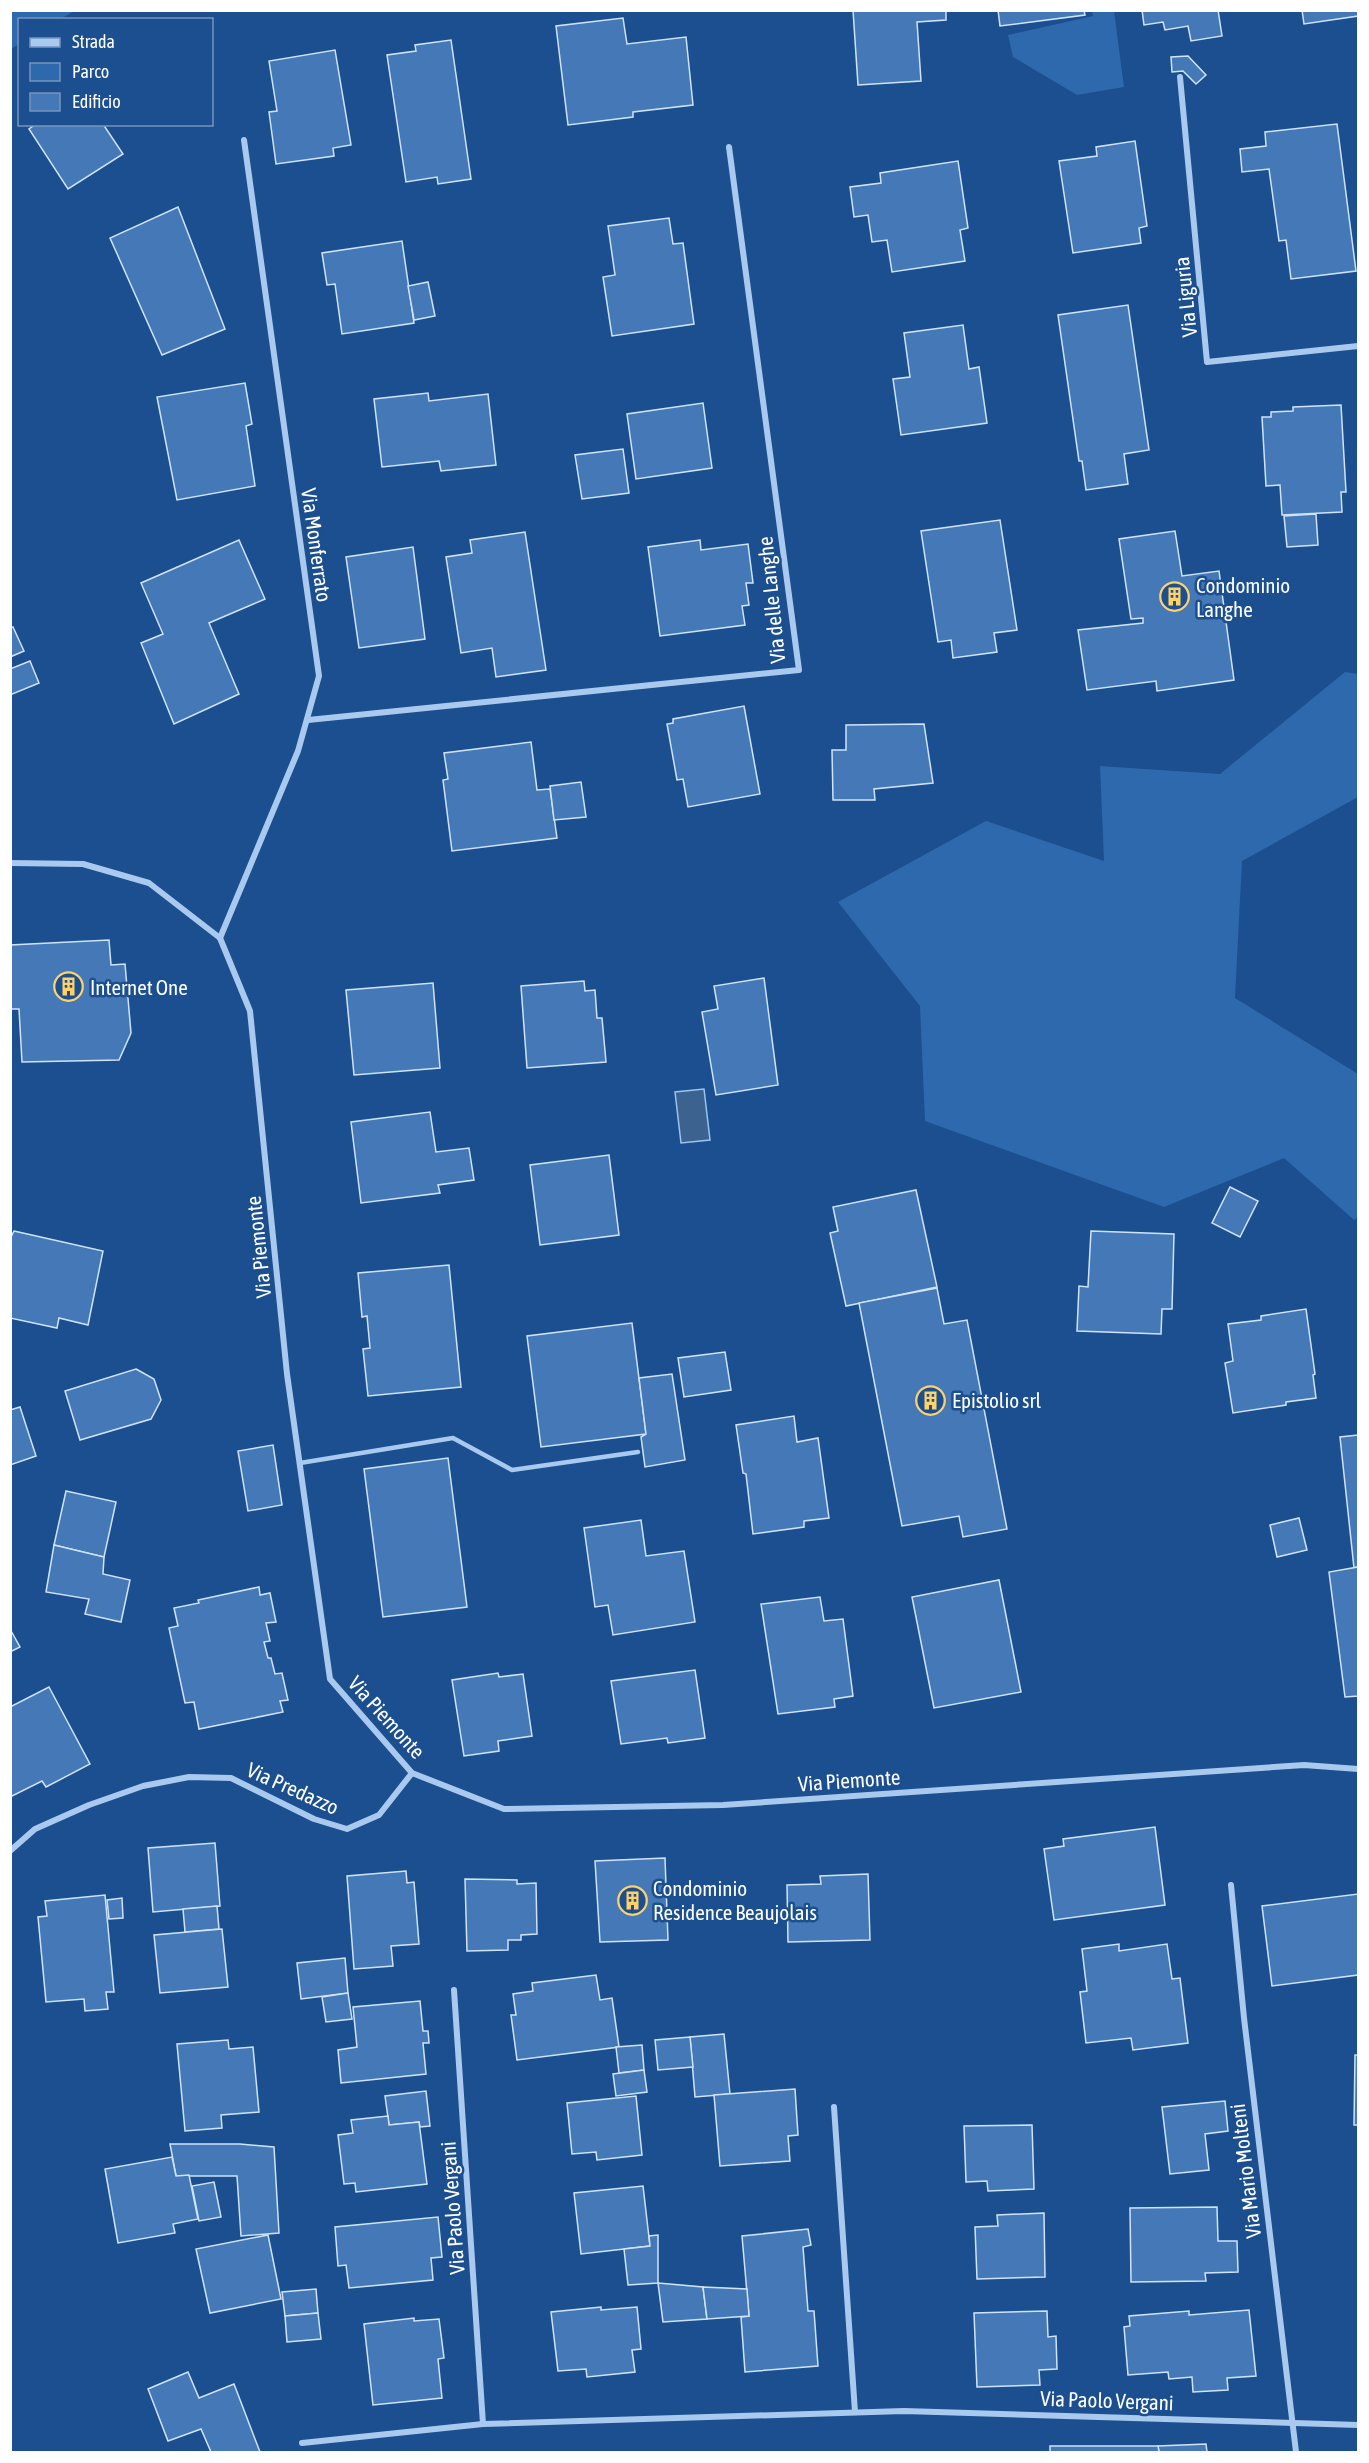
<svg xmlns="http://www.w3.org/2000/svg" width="1369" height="2463" viewBox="0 0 1369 2463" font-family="'Asap Condensed',sans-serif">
	<rect width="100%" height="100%" fill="#1b4f8f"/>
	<g fill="#2e69ad">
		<polygon points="11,10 75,10 75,11 60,19 20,20 19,44 11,49"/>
		<polygon points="1092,11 1114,11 1124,87 1077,95 1013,57 1008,35 1093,16"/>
		<polygon points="1345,672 1358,674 1358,797 1242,861 1235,998 1358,1074 1358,1217 1354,1220 1284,1158 1164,1207 925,1121 920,1006 838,902 986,821 1104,861 1100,766 1220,774"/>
	</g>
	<polygon fill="#3c6290" stroke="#9cc4f0" stroke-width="1.5" points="704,1089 710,1140 681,1143 675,1092"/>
	<g fill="#4478b7" stroke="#cfe3fa" stroke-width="1.5">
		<polygon points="853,10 946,10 946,20 917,22 921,81 858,85"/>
		<polygon points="998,10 1084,10 1085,15 1000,26"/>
		<polygon points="1142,10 1218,10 1222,36 1191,41 1188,26 1165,30 1163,22 1144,25"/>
		<polygon points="1302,10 1358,10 1358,16 1304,24"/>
		<polygon points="623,18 627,44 686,37 693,105 633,112 633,117 568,125 556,26"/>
		<polygon points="451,40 471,179 438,184 437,177 406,182 387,55 416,51 415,45"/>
		<polygon points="335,50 351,145 333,148 334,156 276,164 269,112 277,111 269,61"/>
		<polygon points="1188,56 1206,75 1196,84 1183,71 1172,72 1171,57"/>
		<polygon points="36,124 103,124 123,154 68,189 29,129"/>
		<polygon points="1337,124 1356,271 1291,279 1286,240 1279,241 1269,169 1242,172 1240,149 1266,146 1265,132"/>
		<polygon points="1135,141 1147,226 1139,228 1141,243 1073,253 1059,161 1097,156 1096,147"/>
		<polygon points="958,161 968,228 960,230 965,261 892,272 887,240 872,242 868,215 854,217 850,187 881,183 880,173"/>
		<polygon points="178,207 225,329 162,355 110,238"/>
		<polygon points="669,218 673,244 683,243 694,324 612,336 603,277 615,275 608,226"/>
		<polygon points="402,241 414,323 342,334 335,284 327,285 322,253"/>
		<polygon points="428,282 435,316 414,320 408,286"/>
		<polygon points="1128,305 1149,450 1124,454 1128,484 1086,490 1082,461 1079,461 1058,315"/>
		<polygon points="963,325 969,369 979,367 987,423 901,435 893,379 910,377 904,333"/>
		<polygon points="245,383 252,424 246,426 255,486 177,500 157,397"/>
		<polygon points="428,393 429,401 488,394 496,465 441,471 439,461 382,467 374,399"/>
		<polygon points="703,403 712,468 636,479 627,414"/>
		<polygon points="1341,405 1346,492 1341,492 1342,512 1282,515 1280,485 1266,486 1262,417 1271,417 1271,412 1293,411 1293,407"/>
		<polygon points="623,449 629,493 582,499 575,455"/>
		<polygon points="1316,514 1318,545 1287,547 1284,516"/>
		<polygon points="1000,520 1017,630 994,633 997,652 953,658 951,640 938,642 921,531"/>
		<polygon points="1175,531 1182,576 1219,571 1234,680 1157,691 1156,681 1087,690 1078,630 1143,623 1143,618 1131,619 1119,539"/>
		<polygon points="525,532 546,670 496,677 492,648 461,653 446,557 472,553 470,540"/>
		<polygon points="239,540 265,599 209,623 239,694 174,724 141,643 163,634 141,583"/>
		<polygon points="700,540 701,550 748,544 753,583 746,583 749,605 742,606 745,625 660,636 648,547"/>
		<polygon points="413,547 425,639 359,648 346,557"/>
		<polygon points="13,627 24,651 10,657 10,628"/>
		<polygon points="30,661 39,683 10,695 10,669"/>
		<polygon points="744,706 760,794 688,807 683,779 677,780 667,724 673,723 673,719"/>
		<polygon points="924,724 933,783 874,789 875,800 833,800 832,750 846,750 846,725"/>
		<polygon points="531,742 537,790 550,789 557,838 452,851 443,780 448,779 444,753"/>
		<polygon points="581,782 586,817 554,820 550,786"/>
		<polygon points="109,940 111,965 125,964 131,1033 119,1060 22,1062 19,1009 10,1009 10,945"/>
		<polygon points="764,978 778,1085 716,1095 702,1012 718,1009 714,986"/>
		<polygon points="584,981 585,991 595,990 597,1018 602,1018 606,1062 527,1068 521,986"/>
		<polygon points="433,983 440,1068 354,1075 346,990"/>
		<polygon points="430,1112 436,1152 469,1148 474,1180 438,1185 440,1193 361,1203 351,1122"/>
		<polygon points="609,1155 619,1235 540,1245 530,1165"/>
		<polygon points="1230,1187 1258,1201 1240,1237 1212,1223"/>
		<polygon points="916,1190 937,1287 846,1306 830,1233 838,1231 833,1207"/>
		<polygon points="14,1231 103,1251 88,1325 59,1318 57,1328 10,1318 10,1239"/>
		<polygon points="1091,1231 1174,1234 1172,1309 1162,1309 1161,1334 1077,1331 1079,1286 1088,1287"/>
		<polygon points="449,1265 461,1387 368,1396 363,1349 370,1348 367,1316 362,1317 358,1273"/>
		<polygon points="937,1288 944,1324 967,1320 1007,1529 963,1537 959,1516 902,1526 859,1303"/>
		<polygon points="1306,1309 1315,1374 1313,1375 1316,1398 1286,1402 1286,1405 1233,1413 1225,1363 1233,1361 1228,1324 1261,1320 1261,1316"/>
		<polygon points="632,1323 646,1434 541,1447 527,1336"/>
		<polygon points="725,1352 731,1390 684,1397 678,1358"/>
		<polygon points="136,1369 154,1379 161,1400 151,1419 80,1440 65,1391"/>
		<polygon points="672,1374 685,1460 645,1467 641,1437 646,1434 639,1378"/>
		<polygon points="20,1407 36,1456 10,1465 10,1410"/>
		<polygon points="794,1416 797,1442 818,1438 829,1518 804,1521 804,1527 753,1534 746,1474 743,1473 736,1425"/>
		<polygon points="1358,1435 1358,1567 1354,1568 1340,1437"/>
		<polygon points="273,1445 282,1505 248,1511 238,1451"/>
		<polygon points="448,1458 467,1607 383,1617 364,1469"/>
		<polygon points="66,1491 116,1502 104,1557 54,1545"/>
		<polygon points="1299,1518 1307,1550 1277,1557 1270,1525"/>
		<polygon points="641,1520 646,1556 684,1551 695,1622 613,1635 608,1605 595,1607 584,1528"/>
		<polygon points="54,1545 104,1557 103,1574 130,1580 121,1622 85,1614 89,1599 46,1592"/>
		<polygon points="1358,1567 1358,1696 1345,1697 1329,1572"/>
		<polygon points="999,1580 1021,1692 934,1708 912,1597"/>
		<polygon points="259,1587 260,1595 270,1593 276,1622 266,1623 270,1641 264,1642 268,1658 271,1658 275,1674 282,1673 288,1700 280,1701 283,1712 199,1729 194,1702 185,1703 169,1628 178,1626 174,1608 199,1603 198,1600"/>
		<polygon points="820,1597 824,1621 843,1619 853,1696 834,1699 835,1707 778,1714 761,1604"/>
		<polygon points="10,1629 20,1647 10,1652"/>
		<polygon points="695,1670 705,1738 668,1743 667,1738 621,1744 611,1681"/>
		<polygon points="498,1673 499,1677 523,1674 532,1736 498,1741 499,1751 464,1756 452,1680"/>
		<polygon points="49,1687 90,1764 46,1787 42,1781 10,1797 10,1707"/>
		<polygon points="1155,1827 1165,1905 1054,1920 1044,1849 1064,1846 1063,1839"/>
		<polygon points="215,1843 220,1906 153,1912 148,1848"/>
		<polygon points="665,1858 668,1940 600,1942 595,1861"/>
		<polygon points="406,1871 407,1883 414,1882 419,1944 391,1946 393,1966 354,1969 347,1876"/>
		<polygon points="868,1874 870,1940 788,1942 787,1885 821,1884 820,1876"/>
		<polygon points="465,1879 517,1880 517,1884 536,1883 537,1934 521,1935 521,1940 508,1940 508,1950 467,1951"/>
		<polygon points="1358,1894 1358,1975 1272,1986 1262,1906"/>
		<polygon points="105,1895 114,1992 106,1992 108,2009 85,2011 84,1999 46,2002 38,1917 47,1916 45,1901"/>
		<polygon points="122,1898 123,1918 109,1919 107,1900"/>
		<polygon points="217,1906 219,1929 185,1932 183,1909"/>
		<polygon points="222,1929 228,1987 160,1993 154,1935"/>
		<polygon points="1119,1944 1119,1951 1167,1944 1172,1979 1180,1978 1188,2043 1133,2050 1131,2038 1086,2043 1080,1992 1087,1991 1082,1949"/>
		<polygon points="345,1958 348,1993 301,1999 297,1963"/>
		<polygon points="596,1975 600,2000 612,1998 619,2047 517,2060 511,2015 516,2015 513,1994 533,1991 532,1983"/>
		<polygon points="348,1993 352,2019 326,2022 322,1997"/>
		<polygon points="420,2001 423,2031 428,2031 429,2043 423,2043 426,2074 341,2083 338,2050 357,2047 353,2007"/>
		<polygon points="724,2034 730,2094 695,2097 690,2037"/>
		<polygon points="690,2037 693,2067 658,2070 655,2040"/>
		<polygon points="228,2040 229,2049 253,2047 259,2112 221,2115 222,2128 185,2131 177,2044"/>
		<polygon points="642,2045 644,2070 619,2073 616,2047"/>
		<polygon points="1355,2055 1358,2055 1358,2125 1354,2125"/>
		<polygon points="644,2070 647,2092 616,2096 613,2074"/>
		<polygon points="795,2089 798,2135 788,2136 790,2161 720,2166 714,2095"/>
		<polygon points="426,2091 430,2126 420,2127 419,2122 389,2125 385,2096"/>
		<polygon points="636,2096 642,2155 597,2160 596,2152 572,2154 567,2103"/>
		<polygon points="1225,2101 1228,2131 1205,2134 1209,2170 1170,2174 1162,2107"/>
		<polygon points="388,2116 389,2125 419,2122 427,2184 356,2192 355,2183 344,2184 338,2135 353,2133 351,2120"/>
		<polygon points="1032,2125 1034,2189 988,2191 987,2181 966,2182 964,2126"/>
		<polygon points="170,2144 240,2144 274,2147 279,2233 241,2236 237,2176 176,2176"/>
		<polygon points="172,2157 176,2176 189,2175 198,2219 173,2224 175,2233 118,2243 105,2169"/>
		<polygon points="214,2182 221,2217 199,2221 192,2186"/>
		<polygon points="643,2186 650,2246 581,2254 574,2193"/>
		<polygon points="1217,2207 1218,2241 1237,2241 1238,2272 1205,2273 1206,2281 1131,2282 1130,2208"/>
		<polygon points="1044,2213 1045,2277 977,2279 975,2227 998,2226 997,2215"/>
		<polygon points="438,2217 442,2257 431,2258 433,2280 349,2288 346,2265 338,2266 335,2227"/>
		<polygon points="808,2229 811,2245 803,2247 808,2311 814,2311 818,2366 745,2372 741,2317 749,2316 742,2236"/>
		<polygon points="268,2235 281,2299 210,2313 196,2249"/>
		<polygon points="658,2235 658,2283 628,2285 624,2249 650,2246 649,2236"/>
		<polygon points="658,2283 703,2287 707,2319 663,2322"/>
		<polygon points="703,2287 747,2289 749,2316 707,2319"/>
		<polygon points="316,2289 318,2313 285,2316 282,2292"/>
		<polygon points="601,2307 601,2310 637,2307 641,2349 632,2350 635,2372 587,2377 586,2369 558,2371 551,2312"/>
		<polygon points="1249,2310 1256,2376 1227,2378 1228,2390 1193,2392 1192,2377 1169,2379 1168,2372 1128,2375 1124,2327 1130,2326 1129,2316 1189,2311 1189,2315"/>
		<polygon points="1047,2311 1048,2337 1056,2336 1057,2369 1039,2370 1040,2385 977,2387 974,2313"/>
		<polygon points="318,2313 321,2339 287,2342 285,2316"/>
		<polygon points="414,2318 414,2321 439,2319 444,2358 438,2359 442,2398 373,2405 364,2324"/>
		<polygon points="188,2372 199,2398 234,2384 260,2452 211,2452 201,2429 168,2441 148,2389"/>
		<polygon points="1206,2444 1207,2452 1159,2452 1158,2446"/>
		<polygon points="1050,2446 1158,2446 1159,2452 1050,2452"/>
	</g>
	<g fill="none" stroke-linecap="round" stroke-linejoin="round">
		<polyline stroke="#a9c9ee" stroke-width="4.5" points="300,1463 453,1438 512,1470 638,1452"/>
		<g stroke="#a9c9ee" stroke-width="6">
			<polyline points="1180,77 1207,362 1358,346"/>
			<polyline points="308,720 799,670 729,147"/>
			<polyline points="10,863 83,864 149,883 220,938 250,1011 287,1374 330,1679 412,1773 504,1809 723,1805 1304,1765 1358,1769"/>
			<polyline points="220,938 298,751 319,676 244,140"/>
			<polyline points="10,1851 35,1829 89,1805 143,1786 189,1777 231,1778 314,1819 347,1829 379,1815 412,1773"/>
			<polyline points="1231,1885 1244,2018 1296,2452"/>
			<polyline points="454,1990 483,2424"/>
			<polyline points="834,2107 855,2412"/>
			<polyline points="302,2443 483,2424 904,2411 1358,2425"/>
		</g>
	</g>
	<defs>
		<symbol id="building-ring" viewBox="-11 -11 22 22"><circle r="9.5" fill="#1b4f8f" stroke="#ffd166" stroke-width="1.5"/><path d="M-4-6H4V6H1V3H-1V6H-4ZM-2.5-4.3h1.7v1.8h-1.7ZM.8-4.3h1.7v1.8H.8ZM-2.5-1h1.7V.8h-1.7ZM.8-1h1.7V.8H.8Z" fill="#ffd166"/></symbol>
	</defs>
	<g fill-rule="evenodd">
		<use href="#building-ring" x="1158" y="580" width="33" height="33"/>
		<use href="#building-ring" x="52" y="970" width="33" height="33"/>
		<use href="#building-ring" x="914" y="1384" width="33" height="33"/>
		<use href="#building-ring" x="616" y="1884" width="33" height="33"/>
	</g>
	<g text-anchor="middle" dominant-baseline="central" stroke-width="5" stroke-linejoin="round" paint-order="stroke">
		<g font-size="21" fill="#fff" stroke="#1b4f8f">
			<text transform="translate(1185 297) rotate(-96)">Via Liguria</text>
			<text transform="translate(317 545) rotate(82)">Via Monferrato</text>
			<text transform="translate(771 600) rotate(-96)">Via delle Langhe</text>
			<text transform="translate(258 1247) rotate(-96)">Via Piemonte</text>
			<text transform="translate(387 1717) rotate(48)">Via Piemonte</text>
			<text transform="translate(849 1780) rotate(-4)">Via Piemonte</text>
			<text transform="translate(293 1788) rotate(24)">Via Predazzo</text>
			<text transform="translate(1245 2171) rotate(-97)">Via Mario Molteni</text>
			<text transform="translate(452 2208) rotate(-94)">Via Paolo Vergani</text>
			<text transform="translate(1107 2400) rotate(2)">Via Paolo Vergani</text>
		</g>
		<g font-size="21" fill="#fff" stroke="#1b4f8f" text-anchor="start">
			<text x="1196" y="585">Condominio<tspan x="1196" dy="24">Langhe</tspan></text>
			<text x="90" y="987">Internet One</text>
			<text x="952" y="1400">Epistolio srl</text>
			<text x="653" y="1888">Condominio<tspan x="653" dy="24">Residence Beaujolais</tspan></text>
		</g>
	</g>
	<rect width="1369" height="2463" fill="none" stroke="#ffffff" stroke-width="24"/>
	<rect x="18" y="18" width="195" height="108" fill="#1b4f8f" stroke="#7695bc" stroke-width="1.5"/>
	<rect x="30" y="38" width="30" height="9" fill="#a9c9ee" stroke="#7695bc" stroke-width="1.5"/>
	<text x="72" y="48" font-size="18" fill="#ffffff">Strada</text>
	<rect x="30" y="63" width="30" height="18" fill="#2e69ad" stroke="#7695bc" stroke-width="1.5"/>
	<text x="72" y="78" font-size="18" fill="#ffffff">Parco</text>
	<rect x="30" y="93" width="30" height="18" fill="#4478b7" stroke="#7695bc" stroke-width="1.5"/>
	<text x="72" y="108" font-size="18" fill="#ffffff">Edificio</text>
</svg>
